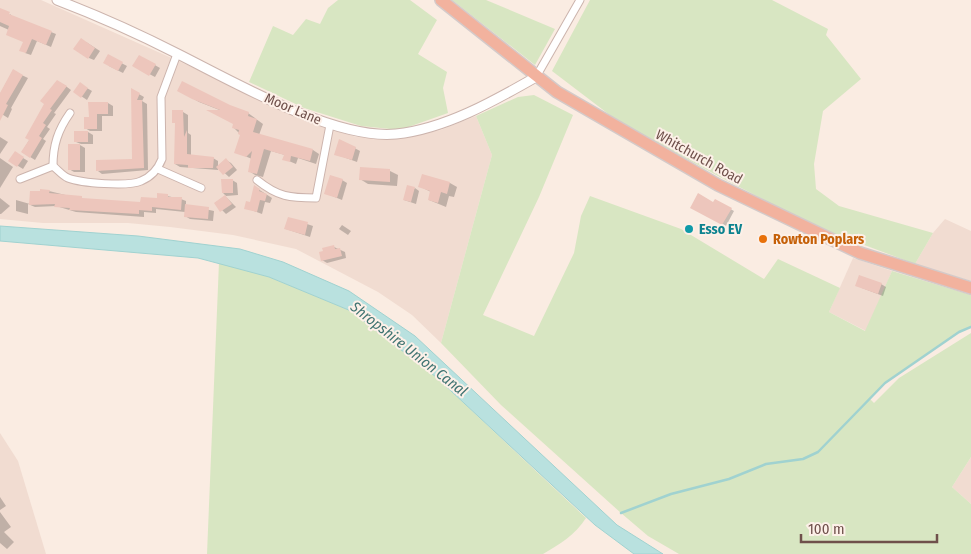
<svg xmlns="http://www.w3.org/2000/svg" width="971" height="554" viewBox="0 0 971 554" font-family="'Fira Sans Condensed',sans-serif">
	<rect width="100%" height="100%" fill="#faece2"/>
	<g fill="#f1dcd1">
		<polygon points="0,0 41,0 334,130 356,137 397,139 441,130 476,116 492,155 441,343 412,315 378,292 296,249 233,235 170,227 128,223 43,223 0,219"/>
		<polygon points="945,219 971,231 971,281 915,264 933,233"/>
		<polygon points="853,258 892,271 866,331 829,312"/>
		<polygon points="0,433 18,461 46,554 0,554"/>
		<polygon points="971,457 971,504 952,487"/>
	</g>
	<g fill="#d8e6c2">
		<polygon points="338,0 410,0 437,20 418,54 447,72 443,88 448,113 400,130 361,126 304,108 249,82 273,26 293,35 306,19 320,24 328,8"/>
		<polygon points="452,0 486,0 555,29 535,65"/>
		<polygon points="590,0 772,0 828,29 826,35 861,79 823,111 814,164 816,189 839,206 933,233 915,264 819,228 718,176 619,122 552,71"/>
		<polygon points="534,95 573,115 539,197 483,315 534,336 574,253 581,216 590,196 681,229 764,279 778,259 840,288 829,312 865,331 892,271 971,295 971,327 959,332 885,383 870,399 874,403 899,378 971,333 971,457 952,487 971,504 971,554 679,554 648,536 621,513 501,405 441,343 492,155 476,116 518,97"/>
		<path d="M219,262L269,277L351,311L436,377L586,518C575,535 560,544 543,554H207Z"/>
	</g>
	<polygon fill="#b9e1df" stroke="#a0d2d0" points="0,226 138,236 240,249 283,262 349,291 415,336 617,525 663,554 634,554 595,525 436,377 351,311 269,277 198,258 0,241"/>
	<g fill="#0003">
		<polygon points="0,9 7,21 10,14 13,17 56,34 51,47 37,41 31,55 25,53 24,42 9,30 0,26"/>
		<polygon points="86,42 100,51 94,60 89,58"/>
		<polygon points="108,56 127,66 123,73 109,66"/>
		<polygon points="139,56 160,68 155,77 134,66"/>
		<polygon points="13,71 28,78 11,108 12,109 8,118 0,113 0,94"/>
		<polygon points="63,84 71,90 54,113 56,114 47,127 50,129 43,139 46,141 35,160 22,152"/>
		<polygon points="80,84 92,91 87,100 75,92"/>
		<polygon points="132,90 144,97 142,101 147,104 148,170 102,174 98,171 133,160"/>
		<polygon points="178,90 248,113 263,124 259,135 313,150 319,154 316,164 298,158 296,164 284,159 285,155 271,151 263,177 255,175 249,171 252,159 235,152 241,135 233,127 234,124 222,111 199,102"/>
		<polygon points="108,103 113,106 113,116 102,116 102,131 90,131 85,128 90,118"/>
		<polygon points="183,112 188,115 188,133 191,135 191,156 213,158 218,161 218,166 226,160 231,163 237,170 229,177 218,167 218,170 180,167 175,164 177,124 173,122"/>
		<polygon points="88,132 93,135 93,144 81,144 76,142"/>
		<polygon points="0,137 8,142 0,154"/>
		<polygon points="340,140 360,151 357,162 335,154"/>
		<polygon points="69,145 80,145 85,148 85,172 74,172 69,169"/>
		<polygon points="15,153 28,161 23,169 10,161"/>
		<polygon points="0,158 13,167 0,188"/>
		<polygon points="361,168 390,171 398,175 397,186 368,184 360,179"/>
		<polygon points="232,180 237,183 238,195 226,196 223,193"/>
		<polygon points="342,180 347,183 342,200 325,193"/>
		<polygon points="450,183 457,187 454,197 449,196 446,207 429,200 431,192 419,186"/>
		<polygon points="255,187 272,198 270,203 265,202 262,214 246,208 251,203"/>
		<polygon points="415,188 419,191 416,204 404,200"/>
		<polygon points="49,191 86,200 142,203 158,199 158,194 181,199 186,201 186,205 214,211 213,221 190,219 185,216 185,212 156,209 156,213 144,212 144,217 76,212 56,206 35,207 28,204 28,214 16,211 16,200 30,204"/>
		<polygon points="225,196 236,207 226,214 215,203"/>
		<polygon points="0,198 10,206 1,214 0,214"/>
		<polygon points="715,200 734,211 726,226 692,207 714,203"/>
		<polygon points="289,218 313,226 310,237 286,229"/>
		<polygon points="342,225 351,231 348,235 339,229"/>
		<polygon points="334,247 345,252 346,258 327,263 322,260"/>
		<polygon points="881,284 886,287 883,296 862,288"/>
		<polygon points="0,497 6,506 0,510"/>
		<polygon points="0,512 11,527 4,532 14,542 7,549 0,543"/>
	</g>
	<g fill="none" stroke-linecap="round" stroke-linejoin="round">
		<polyline stroke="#a0d2d0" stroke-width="2.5" points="621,513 671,494 729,479 766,464 803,459 818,452 885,383 959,332 971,327"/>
	</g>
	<g fill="#edc6bc">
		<polygon points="0,8 10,12 9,14 52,31 46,45 32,39 26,53 19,51 23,42 6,35 9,26 0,22"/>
		<polygon points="81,38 95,48 88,59 73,49"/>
		<polygon points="108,54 123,62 118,71 103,63"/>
		<polygon points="139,55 156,64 149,76 132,66"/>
		<polygon points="13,69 23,75 6,104 8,105 0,121 0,93"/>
		<polygon points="57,80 67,86 50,109 52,110 43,123 46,125 39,136 42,138 30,158 21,152 29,140 25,138 44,104 40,101"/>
		<polygon points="182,81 230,105 249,112 248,116 257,119 253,132 313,149 310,161 291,156 290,162 282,160 284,155 264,149 257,174 248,172 252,151 246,157 234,153 240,135 238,134 239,130 232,128 233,124 206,110 220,110 192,99 177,91"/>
		<polygon points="80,82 88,88 81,98 73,92"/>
		<polygon points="131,88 140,93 137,100 142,100 144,168 96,171 96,160 132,159"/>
		<polygon points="88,102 108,102 108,114 97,114 97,129 84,129 84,117 89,117"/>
		<polygon points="172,110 183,110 184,137 187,130 187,154 214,157 213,168 188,168 188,165 174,164 175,123 172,123"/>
		<rect x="74" y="131" width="14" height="11"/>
		<polygon points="339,139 356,147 352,160 334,155"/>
		<rect x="68" y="144" width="12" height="26"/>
		<polygon points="15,151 24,157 17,167 8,161"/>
		<polygon points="226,158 233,167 223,175 216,167"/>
		<polygon points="360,167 390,169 390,182 359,180"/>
		<polygon points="422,174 450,182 447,194 441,192 438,203 428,200 430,191 418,187"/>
		<polygon points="330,175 343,179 337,198 324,194"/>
		<polygon points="221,179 233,179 233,193 222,193"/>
		<polygon points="254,185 260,189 259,191 267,194 265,201 260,200 257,212 244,209 246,201 250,202"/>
		<polygon points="407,185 415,187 411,202 403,200"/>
		<polygon points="40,189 50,190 49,193 82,196 82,198 140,202 141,197 157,198 157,193 168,194 168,197 182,197 181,210 152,207 152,211 139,210 139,214 69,210 70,208 54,207 55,204 29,205 30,191 40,191"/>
		<polygon points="698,193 713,202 715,199 732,208 722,225 690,208"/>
		<polygon points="225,195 232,204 220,212 214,203"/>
		<polygon points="185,204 209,207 208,219 184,217"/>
		<polygon points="288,217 308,222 305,235 284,229"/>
		<polygon points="334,245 335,249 340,248 342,256 321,261 319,252 323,251 322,248"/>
		<polygon points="859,275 882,283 878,294 855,286"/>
	</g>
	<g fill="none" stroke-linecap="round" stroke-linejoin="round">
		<defs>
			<g id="minor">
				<polyline points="536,77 580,0"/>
				<path d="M53,166C53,145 58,130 70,113"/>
				<polyline points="158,169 201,188"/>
				<path d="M20,179L53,166C58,170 63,176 68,178C81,183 128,187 141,181C151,177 158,169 162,159L161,97L177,54"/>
				<path d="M257,180C278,197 290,198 316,198L330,125"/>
			</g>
			<path id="tertiary" d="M57,0C99,16 139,34 178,54C234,82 334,140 396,134C445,129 494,101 536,77"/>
			<polyline id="trunk" points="441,0 557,92 718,185 860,253 971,288"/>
		</defs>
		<use href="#minor" stroke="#ccb4ad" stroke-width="9"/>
		<use href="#tertiary" stroke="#ccb4ad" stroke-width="11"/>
		<use href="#trunk" stroke="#d4cac9" stroke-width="14"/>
		<use href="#minor" stroke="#fff" stroke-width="7"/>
		<use href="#tertiary" stroke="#fff" stroke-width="9"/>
		<use href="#trunk" stroke="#f2b29e" stroke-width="11"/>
	</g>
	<circle fill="#0f9aa8" stroke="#fdf0e8" stroke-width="2" cx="689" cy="229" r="5"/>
	<circle fill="#e8710a" stroke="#fdf0e8" stroke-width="2" cx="763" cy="239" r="5"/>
	<g text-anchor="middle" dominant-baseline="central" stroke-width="4" stroke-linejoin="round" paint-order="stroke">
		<g font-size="14" fill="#6f504b" stroke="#fdf0e8">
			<text transform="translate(293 109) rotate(23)">Moor Lane</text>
			<text transform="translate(699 157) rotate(29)">Whitchurch Road</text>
		</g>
		<g font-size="14" font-weight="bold" fill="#0d838f" stroke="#fdf0e8" text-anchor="start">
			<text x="699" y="229">Esso EV</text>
		</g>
		<g font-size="14" font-weight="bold" fill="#c56008" stroke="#fdf0e8" text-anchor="start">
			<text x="773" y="239">Rowton Poplars</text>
		</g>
		<g font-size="15" font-style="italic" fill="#407472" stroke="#fdf0e8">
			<text transform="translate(409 349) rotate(38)">Shropshire Union Canal</text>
		</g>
	</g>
	<path d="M801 534v8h136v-8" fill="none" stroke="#6f504b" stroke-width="2.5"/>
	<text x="808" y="534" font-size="15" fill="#6f504b" stroke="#fdf0e8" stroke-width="4" paint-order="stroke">100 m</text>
</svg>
